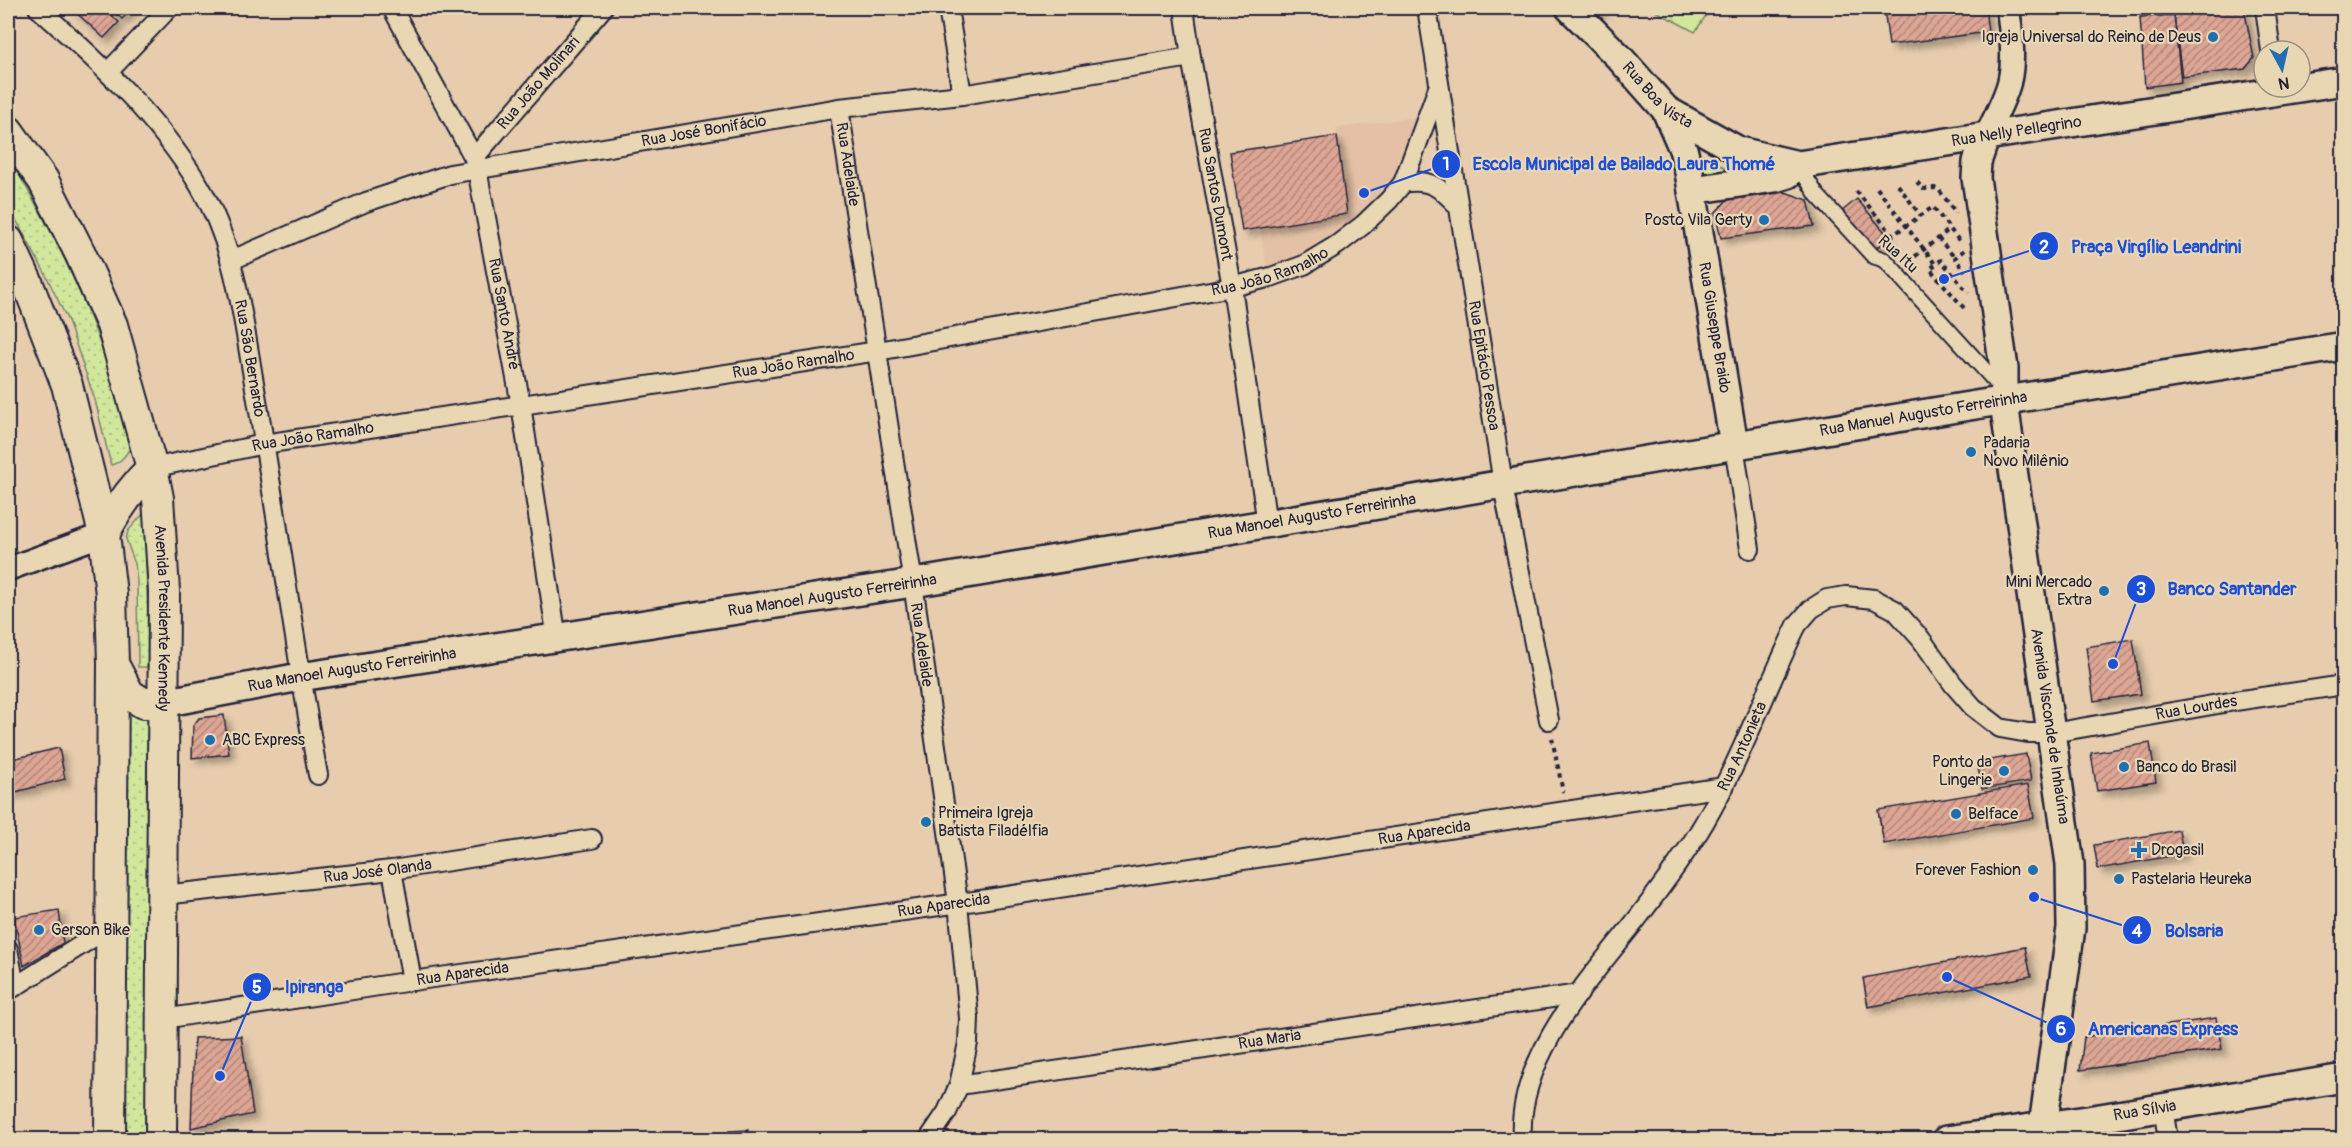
<svg xmlns="http://www.w3.org/2000/svg" width="2351" height="1147" viewBox="0 0 2351 1147" font-family="Pangolin,sans-serif">
	<defs>
		<pattern id="grass-dots" width="8" height="8" patternUnits="userSpaceOnUse" patternTransform="scale(1.5)"><rect width="8" height="8" fill="#d0e79c"/><path d="M2 2h.1M6 6h.1" fill="none" stroke="#b2c687" stroke-width="1.8" stroke-linecap="round"/></pattern>
		<pattern id="forest-firs" width="22" height="20" patternUnits="userSpaceOnUse" patternTransform="scale(1.5)"><rect width="22" height="20" fill="#d0e79c"/><path d="M5 1l3.5 6h-7zM16 11l3.5 6h-7z" fill="#b2c687"/></pattern>
		<pattern id="building-hatch" width="6" height="6" patternUnits="userSpaceOnUse" patternTransform="scale(1.5)"><rect width="6" height="6" fill="#dda594"/><path d="M-1 1l2-2M0 6l6-6M5 7l2-2" fill="none" stroke="#b3867a"/></pattern>
		<filter id="shadow"><feDropShadow dx="5.5" dy="5.5" stdDeviation="3" flood-color="#0004"/></filter>
	</defs>
	<rect width="100%" height="100%" fill="#e7cdae"/>
	<filter id="ink" filterUnits="userSpaceOnUse"><feTurbulence type="fractalNoise" baseFrequency=".0167" numOctaves="2"/><feDisplacementMap in="SourceGraphic" scale="12" xChannelSelector="R" yChannelSelector="G"/><feConvolveMatrix kernelMatrix="1 2 1 2 8 2 1 2 1" color-interpolation-filters="sRGB"/></filter>
	<g filter="url(#ink)">
		<polygon fill="#e4c1a6" points="1416,117 1398,172 1364,221 1326,245 1267,269 1260,229 1347,214 1336,128"/>
		<g fill="url(#grass-dots)" stroke="#79846c" stroke-width="1.5">
			<polygon points="1700,155 1738,174 1705,180"/>
			<path d="M8,157C64,246 107,343 130,446C128,454 120,463 111,465L95,400L68,321L45,273L8,205Z"/>
			<polygon points="144,513 150,667 138,667 137,582 135,564 126,539 128,531"/>
			<polygon points="127,713 148,719 147,1139 124,1140"/>
		</g>
		<polygon fill="url(#forest-firs)" stroke="#79846c" stroke-width="1.5" points="1650,8 1711,8 1695,32"/>
		<g fill="url(#building-hatch)" stroke="#22223b" stroke-width="1.5" filter="url(#shadow)">
			<polygon points="71,8 103,8 119,22 104,38"/>
			<polygon points="110,8 133,8 122,19"/>
			<polygon points="1582,8 1603,8 1593,18"/>
			<polygon points="1884,8 1985,8 1988,32 1889,45"/>
			<polygon points="2173,8 2244,8 2254,58 2245,69 2182,77"/>
			<polygon points="2174,15 2181,82 2145,87 2140,17"/>
			<polygon points="1337,136 1347,214 1242,231 1230,152"/>
			<polygon points="1785,192 1808,200 1814,226 1721,238 1715,213 1727,200"/>
			<polygon points="1857,199 1889,237 1873,251 1841,212"/>
			<polygon points="2133,639 2141,694 2094,701 2086,647"/>
			<polygon points="224,715 229,754 192,758 193,726 199,718"/>
			<polygon points="2150,743 2156,782 2097,791 2091,753"/>
			<polygon points="59,748 65,779 8,794 8,760"/>
			<polygon points="2026,754 2031,781 1982,789 1977,762"/>
			<polygon points="2028,785 2034,818 1884,844 1878,810"/>
			<polygon points="2179,830 2183,854 2098,869 2094,845"/>
			<polygon points="59,910 63,943 24,966 14,917"/>
			<polygon points="2025,947 2031,976 1868,1007 1863,978"/>
			<polygon points="2216,1018 2222,1049 2080,1070 2084,1037"/>
			<polygon points="241,1036 253,1114 191,1128 194,1038"/>
			<polygon points="748,1130 744,1140 726,1140 729,1131"/>
			<polygon points="770,1134 785,1140 768,1140"/>
		</g>
		<g fill="none" stroke-linecap="round" stroke-linejoin="round">
			<defs>
				<polyline id="pedestrian" points="1798,165 1817,195 1873,256 1885,260 2002,389"/>
				<g id="minor">
					<path id="s1" d="M38,8C98,61 157,116 199,185C237,248 243,323 256,394C278,521 295,648 318,775"/>
					<path id="s2" d="M392,8L474,158L477,169L521,405L557,639"/>
					<polyline points="948,8 962,95"/>
					<path id="s3" d="M1184,8L1191,57L1232,287L1267,524"/>
					<path id="s4" d="M1427,8L1505,496L1549,720"/>
					<polyline points="2265,8 2271,51"/>
					<polyline points="109,71 169,8"/>
					<path id="s5" d="M839,108L913,583L958,903L969,1018L968,1043L959,1085L947,1112L928,1140"/>
					<path id="s6" d="M474,158L603,8"/>
					<path d="M1403,183C1430,178 1441,188 1459,207"/>
					<path id="s7" d="M232,260L366,202L450,174L839,108L962,95L1191,57"/>
					<polyline points="1734,445 1750,549"/>
					<path id="s8" d="M152,468L264,444L878,351L1232,287L1271,277L1304,265L1337,245L1363,225L1389,200L1403,183L1439,85"/>
					<polyline points="392,870 412,981"/>
					<path id="s9" d="M163,895L392,870L592,839"/>
					<polyline points="8,949 15,986"/>
					<polyline points="8,991 110,927"/>
					<path id="s10" d="M163,1019L412,981L974,901L1724,787"/>
					<path id="s11" d="M959,1085L1579,994"/>
					<polyline points="2163,1107 2168,1140"/>
					<path id="s12" d="M1522,1140C1516,1058 1589,980 1637,919C1660,889 1685,856 1704,823C1741,760 1765,691 1797,625L1811,609L1827,599L1846,596L1874,599L1895,610L1921,639L1953,684L1973,707L2000,728L2028,733H2052L2235,701L2344,685"/>
				</g>
				<g id="tertiary">
					<path d="M1986,136C1994,119 2004,101 2009,83C2015,58 2011,33 2008,8"/>
					<polyline points="8,569 104,534"/>
				</g>
				<g id="secondary">
					<path id="s13" d="M1570,8L1619,57L1666,110L1739,151L1798,165"/>
					<path id="s14" d="M1666,110L1683,149L1689,172L1734,445"/>
					<path id="s15" d="M1986,136L1977,162L1976,178L2004,368V402L2013,469L2070,864L2071,928L2041,1140"/>
					<path id="s16" d="M1692,190L1775,178L1788,174L1798,165L2344,81"/>
					<path id="s17" d="M163,703L300,677L913,583L1963,407L2344,346"/>
					<path id="s18" d="M1946,1140L2087,1120L2344,1078"/>
				</g>
				<g id="primary">
					<path id="s19" d="M8,131L43,180L80,253L112,325L152,468L158,498L164,591L161,1140"/>
					<polyline points="8,241 27,282 67,385 104,534 111,594 113,664 110,1140"/>
					<path d="M104,534C117,508 132,488 152,468"/>
					<polyline points="113,664 129,694 143,703 163,703"/>
				</g>
			</defs>
			<use href="#pedestrian" stroke="#22223b" stroke-width="18"/>
			<use href="#minor" stroke="#22223b" stroke-width="22"/>
			<use href="#tertiary" stroke="#22223b" stroke-width="27"/>
			<use href="#secondary" stroke="#22223b" stroke-width="32"/>
			<use href="#primary" stroke="#22223b" stroke-width="34"/>
			<g stroke="#22223b" stroke-width="4" stroke-dasharray="4.5 4.5" stroke-linecap="butt">
				<polyline points="1917,182 1923,189 1935,188 1939,190 1956,213"/>
				<polyline points="1898,185 1921,216"/>
				<polyline points="1877,188 1936,265"/>
				<polyline points="1856,191 1893,235 1933,207 1960,242"/>
				<polyline points="1938,238 1955,258"/>
				<polyline points="1964,250 1955,258 1965,271"/>
				<polyline points="1908,262 1950,229"/>
				<polyline points="1964,308 1930,269 1941,260 1968,293"/>
				<polyline points="1552,738 1563,792"/>
			</g>
			<use href="#pedestrian" stroke="#e9d7b4" stroke-width="14"/>
			<use href="#minor" stroke="#e9d7b4" stroke-width="18"/>
			<use href="#tertiary" stroke="#e9d7b4" stroke-width="22"/>
			<use href="#secondary" stroke="#e9d7b4" stroke-width="27"/>
			<use href="#primary" stroke="#e9d7b4" stroke-width="30"/>
		</g>
	</g>
	<g fill="#1f6fb2" stroke="#e9d7b4" stroke-width="2">
		<circle cx="2213" cy="37" r="6"/>
		<circle cx="1764" cy="220" r="6"/>
		<circle cx="1971" cy="452" r="6"/>
		<circle cx="2104" cy="591" r="6"/>
		<circle cx="210" cy="740" r="6"/>
		<circle cx="2124" cy="767" r="6"/>
		<circle cx="2004" cy="771" r="6"/>
		<circle cx="1956" cy="814" r="6"/>
		<circle cx="926" cy="822" r="6"/>
		<path d="M2136 841h6v6h6v6h-6v6h-6v-6h-6v-6h6z"/>
		<circle cx="2033" cy="870" r="6"/>
		<circle cx="2119" cy="879" r="6"/>
		<circle cx="39" cy="930" r="6"/>
	</g>
	<g text-anchor="middle" dominant-baseline="central" stroke-width="4.5" stroke-linejoin="round" paint-order="stroke">
		<g font-size="16" fill="#22223b" stroke="#e9d7b4" text-anchor="start">
			<text x="2201" y="37" text-anchor="end">Igreja Universal do Reino de Deus</text>
			<text x="1752" y="220" text-anchor="end">Posto Vila Gerty</text>
			<text x="1983" y="443">Padaria<tspan x="1983" dy="18">Novo Milênio</tspan></text>
			<text x="2092" y="582" text-anchor="end">Mini Mercado<tspan x="2092" dy="18">Extra</tspan></text>
			<text x="222" y="740">ABC Express</text>
			<text x="1992" y="762" text-anchor="end">Ponto da<tspan x="1992" dy="18">Lingerie</tspan></text>
			<text x="2136" y="767">Banco do Brasil</text>
			<text x="938" y="813">Primeira Igreja<tspan x="938" dy="18">Batista Filadélfia</tspan></text>
			<text x="1968" y="814">Belface</text>
			<text x="2151" y="850">Drogasil</text>
			<text x="2021" y="870" text-anchor="end">Forever Fashion</text>
			<text x="2131" y="879">Pastelaria Heureka</text>
			<text x="51" y="930">Gerson Bike</text>
		</g>
		<g font-size="16" fill="#22223b" stroke="#e9d7b4">
			<text stroke="none"><textPath href="#s6" startOffset="99">Rua João Molinari</textPath></text>
			<text stroke="none"><textPath href="#s13" startOffset="124">Rua Boa Vista</textPath></text>
			<text stroke="none"><textPath href="#s7" startOffset="492">Rua José Bonifácio</textPath></text>
			<text stroke="none"><textPath href="#s16" startOffset="332">Rua Nelly Pellegrino</textPath></text>
			<text stroke="none"><textPath href="#s5" startOffset="57">Rua Adelaide</textPath></text>
			<text stroke="none"><textPath href="#s3" startOffset="189">Rua Santos Dumont</textPath></text>
			<text transform="translate(1898 254) rotate(42)">Rua Itu</text>
			<text stroke="none"><textPath href="#s8" startOffset="1136">Rua João Ramalho</textPath></text>
			<text stroke="none"><textPath href="#s2" startOffset="330">Rua Santo André</textPath></text>
			<text stroke="none"><textPath href="#s14" startOffset="224">Rua Giuseppe Braido</textPath></text>
			<text stroke="none"><textPath href="#s1" startOffset="422">Rua São Bernardo</textPath></text>
			<text stroke="none"><textPath href="#s8" startOffset="650">Rua João Ramalho</textPath></text>
			<text stroke="none"><textPath href="#s4" startOffset="362">Rua Epitácio Pessoa</textPath></text>
			<text stroke="none"><textPath href="#s17" startOffset="1784">Rua Manuel Augusto Ferreirinha</textPath></text>
			<text stroke="none"><textPath href="#s8" startOffset="164">Rua João Ramalho</textPath></text>
			<text stroke="none"><textPath href="#s17" startOffset="1164">Rua Manoel Augusto Ferreirinha</textPath></text>
			<text stroke="none"><textPath href="#s17" startOffset="678">Rua Manoel Augusto Ferreirinha</textPath></text>
			<text stroke="none"><textPath href="#s19" startOffset="520">Avenida Presidente Kennedy</textPath></text>
			<text stroke="none"><textPath href="#s5" startOffset="543">Rua Adelaide</textPath></text>
			<text stroke="none"><textPath href="#s17" startOffset="192">Rua Manoel Augusto Ferreirinha</textPath></text>
			<text stroke="none"><textPath href="#s12" startOffset="1060">Rua Lourdes</textPath></text>
			<text stroke="none"><textPath href="#s15" startOffset="597">Avenida Visconde de Inhaúma</textPath></text>
			<text stroke="none"><textPath href="#s12" startOffset="458">Rua Antonieta</textPath></text>
			<text stroke="none"><textPath href="#s10" startOffset="1275">Rua Aparecida</textPath></text>
			<text stroke="none"><textPath href="#s9" startOffset="216">Rua José Olanda</textPath></text>
			<text stroke="none"><textPath href="#s10" startOffset="789">Rua Aparecida</textPath></text>
			<text stroke="none"><textPath href="#s10" startOffset="303">Rua Aparecida</textPath></text>
			<text stroke="none"><textPath href="#s11" startOffset="314">Rua Maria</textPath></text>
			<text stroke="none"><textPath href="#s18" startOffset="201">Rua Sílvia</textPath></text>
		</g>
	</g>
	<path fill="none" stroke="#1d4ed8" stroke-width="2" d="M1364 193L1446 164M1944 279L2044 246M2113 664L2141 589M2034 897L2137 930M220 1076L257 987M1947 977L2061 1029"/>
	<g fill="#1d4ed8" stroke="#e9d7b4" stroke-width="2">
		<circle cx="1364" cy="193" r="6"/>
		<circle cx="1944" cy="279" r="6"/>
		<circle cx="2113" cy="664" r="6"/>
		<circle cx="2034" cy="897" r="6"/>
		<circle cx="220" cy="1076" r="6"/>
		<circle cx="1947" cy="977" r="6"/>
		<circle cx="1446" cy="164" r="15"/>
		<circle cx="2044" cy="246" r="15"/>
		<circle cx="2141" cy="589" r="15"/>
		<circle cx="2137" cy="930" r="15"/>
		<circle cx="257" cy="987" r="15"/>
		<circle cx="2061" cy="1029" r="15"/>
	</g>
	<g font-size="18" text-anchor="middle" font-weight="bold" fill="#fff">
		<text x="1446" y="170">1</text>
		<text x="2044" y="253">2</text>
		<text x="2141" y="595">3</text>
		<text x="2137" y="937">4</text>
		<text x="257" y="993">5</text>
		<text x="2061" y="1035">6</text>
	</g>
	<g font-size="18" text-anchor="middle" font-weight="bold" fill="#1d4ed8" stroke="#e9d7b4" stroke-width="4.5" stroke-linejoin="round" paint-order="stroke">
		<text x="1624" y="170">Escola Municipal de Bailado Laura Thomé</text>
		<text x="2156" y="253">Praça Virgílio Leandrini</text>
		<text x="2232" y="595">Banco Santander</text>
		<text x="2194" y="937">Bolsaria</text>
		<text x="314" y="993">Ipiranga</text>
		<text x="2163" y="1035">Americanas Express</text>
	</g>
	<rect width="2351" height="1147" fill="none" stroke="#e9d7b4" stroke-width="30"/>
	<rect x="15" y="15" width="2321" height="1117" fill="none" stroke="#22223b" stroke-width="2" filter="url(#ink)"/>
	<g transform="translate(2282 69) rotate(172)"><circle r="28" fill="#e9d7b4" stroke="#998f84" stroke-width="1.5"/>
	<path d="M0-4.5L10 22L0 15L-10 22Z" fill="#1f6fb2"/>
	<text y="-9" font-size="16" font-weight="bold" text-anchor="middle" fill="#22223b">N</text>
	</g>
</svg>
